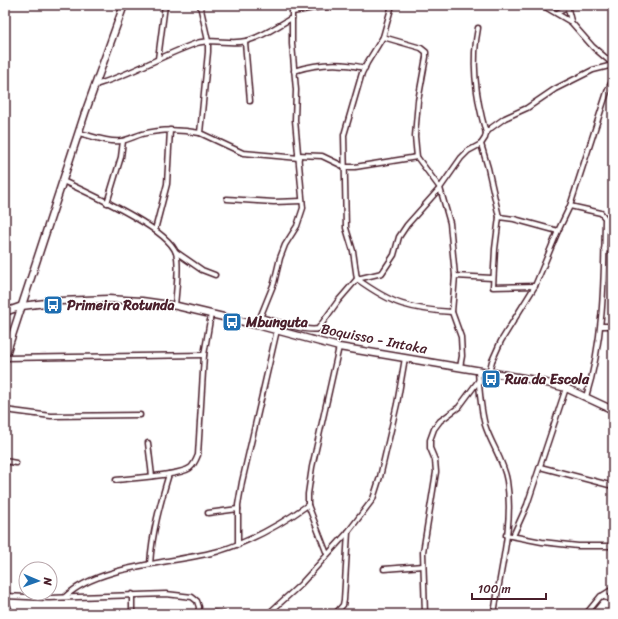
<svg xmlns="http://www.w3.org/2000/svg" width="618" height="619" viewBox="0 0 618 619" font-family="Sriracha,sans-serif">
	<rect width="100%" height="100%" fill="#fff"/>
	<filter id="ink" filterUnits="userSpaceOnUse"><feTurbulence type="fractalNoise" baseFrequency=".025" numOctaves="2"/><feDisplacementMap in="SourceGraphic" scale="8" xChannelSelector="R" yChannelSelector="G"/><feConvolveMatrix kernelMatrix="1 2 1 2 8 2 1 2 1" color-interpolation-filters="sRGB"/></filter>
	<g filter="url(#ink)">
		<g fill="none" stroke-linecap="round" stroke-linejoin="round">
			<defs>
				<g id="street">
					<polyline points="200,5 208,41 208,52 200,133 243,153 299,158"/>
					<path d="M392,5L383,37L367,63L362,73L344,135L346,228L353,251L357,279C371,289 386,299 402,304C418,309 435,311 452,312"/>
					<polyline points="542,5 571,22 593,47 613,64"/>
					<polyline points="567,5 571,21"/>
					<polyline points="293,12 314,8 345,5"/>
					<polyline points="557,13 561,11 567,6"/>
					<path d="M478,28C471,63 476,99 486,133"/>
					<polyline points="383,37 421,48 426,52 426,57 418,101 415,136 416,147 417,157 440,188 450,223 455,276 452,312 461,337 462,356 460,367"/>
					<polyline points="245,42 250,101"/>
					<polyline points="158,59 165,5"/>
					<path d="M294,71C318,63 340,62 365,68"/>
					<path d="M95,85C131,75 162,55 197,43C213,38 230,45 246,41C263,37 277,26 292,18"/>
					<path d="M79,133C92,136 108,143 121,141C128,140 135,136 142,134C161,129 180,129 200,133"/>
					<polyline points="481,144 488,168 499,217 495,249 493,287 535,286"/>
					<polyline points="298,155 322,156 345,167 355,167 417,157"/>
					<path d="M63,181C88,193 168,228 176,253C180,265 176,292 175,306"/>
					<polyline points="227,199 274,202 302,201"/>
					<polyline points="107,203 121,157 123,141"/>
					<path d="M570,206L601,213L605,218C604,279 604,339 586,397"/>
					<polyline points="499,217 514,219 558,231"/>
					<polyline points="155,230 167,184 170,130"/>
					<polyline points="604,249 613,250"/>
					<polyline points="176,252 202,270 215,275"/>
					<polyline points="455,276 492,278"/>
					<path d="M261,317C274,321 305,332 318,329L338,301L357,279L382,273L394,255L399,237L407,225L440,188L461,158L468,151L481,144L485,138L486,133L491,128L505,118L527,108L555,89L593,70L613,65"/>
					<polyline points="257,325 274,283 280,258 285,245 297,226 303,208 295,120 296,90 292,44 292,5"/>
					<polyline points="601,326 613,326"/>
					<polyline points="5,358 204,355"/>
					<path d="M478,371C479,386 481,410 485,425C491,444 504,461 507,481C514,524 500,571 494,614"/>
					<polyline points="489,373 492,361 501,341 535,286 558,231 570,206 607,92 613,79"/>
					<polyline points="5,410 51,416 140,415"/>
					<polyline points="148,443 152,476"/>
					<polyline points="5,461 16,463"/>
					<polyline points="540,467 613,486"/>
					<path d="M116,480C131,478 178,476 190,468C194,465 196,460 198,455L204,355L211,314"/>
					<polyline points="208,513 238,509"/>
					<polyline points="506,535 542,542 578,546 613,546"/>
					<polyline points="513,536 527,505 566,388"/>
					<polyline points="238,545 238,505 242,482 277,330"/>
					<polyline points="327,554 308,505 308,494 312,467 339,347"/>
					<path d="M150,564C152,533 160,504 169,474"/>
					<polyline points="384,569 423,566"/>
					<polyline points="5,596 49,598 166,594 192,597 197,601 199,607 198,614"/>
					<polyline points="601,596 613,600"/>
					<path d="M65,597C97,565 175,563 219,551C252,541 280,525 308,505"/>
					<polyline points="132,614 132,594"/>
					<polyline points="207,614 214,613 224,614"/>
					<polyline points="268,614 300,585 348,532 373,499 380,477 397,404 405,358"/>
					<polyline points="335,614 343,605 344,600 348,532"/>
					<polyline points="425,614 423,552 436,472 435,460 430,448 430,440 434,429 440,421 459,407 479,380"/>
					<polyline points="586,614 600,597 613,589"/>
				</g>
				<g id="secondary">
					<polyline points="5,312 22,306 61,301 108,299 142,301 177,306 257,325 339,347 535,380 566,388 613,410"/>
					<polyline points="5,357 85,113 124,5"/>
					<polyline points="5,602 10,614"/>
				</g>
			</defs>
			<use href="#street" stroke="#4a1f2b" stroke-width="7"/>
			<use href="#secondary" stroke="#4a1f2b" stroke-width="9"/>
			<use href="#street" stroke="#fff" stroke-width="4"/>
			<use href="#secondary" stroke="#fff" stroke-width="6"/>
		</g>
	</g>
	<defs>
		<symbol id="bus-square" viewBox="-11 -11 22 22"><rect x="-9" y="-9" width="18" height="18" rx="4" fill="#1f6fb2" stroke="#fff"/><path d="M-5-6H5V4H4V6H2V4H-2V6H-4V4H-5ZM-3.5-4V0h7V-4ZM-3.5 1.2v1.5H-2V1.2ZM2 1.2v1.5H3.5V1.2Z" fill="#fff"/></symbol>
	</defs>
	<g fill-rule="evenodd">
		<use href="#bus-square" x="42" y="294" width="22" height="22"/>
		<use href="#bus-square" x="221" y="311" width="22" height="22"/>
		<use href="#bus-square" x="480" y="368" width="22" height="22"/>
	</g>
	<g text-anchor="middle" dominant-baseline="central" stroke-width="3" stroke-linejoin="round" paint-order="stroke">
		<g font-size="14" font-weight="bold" fill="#4a1f2b" stroke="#fff" text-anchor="start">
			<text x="67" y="305">Primeira Rotunda</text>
			<text x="246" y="322">Mbunguta</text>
			<text x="505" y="379">Rua da Escola</text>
		</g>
		<g font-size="14" fill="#4a1f2b" stroke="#fff">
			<text transform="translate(374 339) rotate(11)">Boquisso - Intaka</text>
		</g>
	</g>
	<rect width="618" height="619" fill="none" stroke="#fff" stroke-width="20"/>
	<rect x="10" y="10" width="598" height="599" fill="none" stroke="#4a1f2b" stroke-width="1.5" filter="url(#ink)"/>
	<g transform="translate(38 581) rotate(92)"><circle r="19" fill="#ffffff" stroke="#b7a5aa"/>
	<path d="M0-3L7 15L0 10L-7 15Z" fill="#1f6fb2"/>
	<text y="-6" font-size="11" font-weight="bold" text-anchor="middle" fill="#4a1f2b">N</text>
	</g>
	<path d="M472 593v6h74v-6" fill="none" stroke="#4a1f2b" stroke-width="2"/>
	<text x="478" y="593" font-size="12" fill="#4a1f2b" stroke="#ffffff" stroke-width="3" paint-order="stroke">100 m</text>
</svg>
